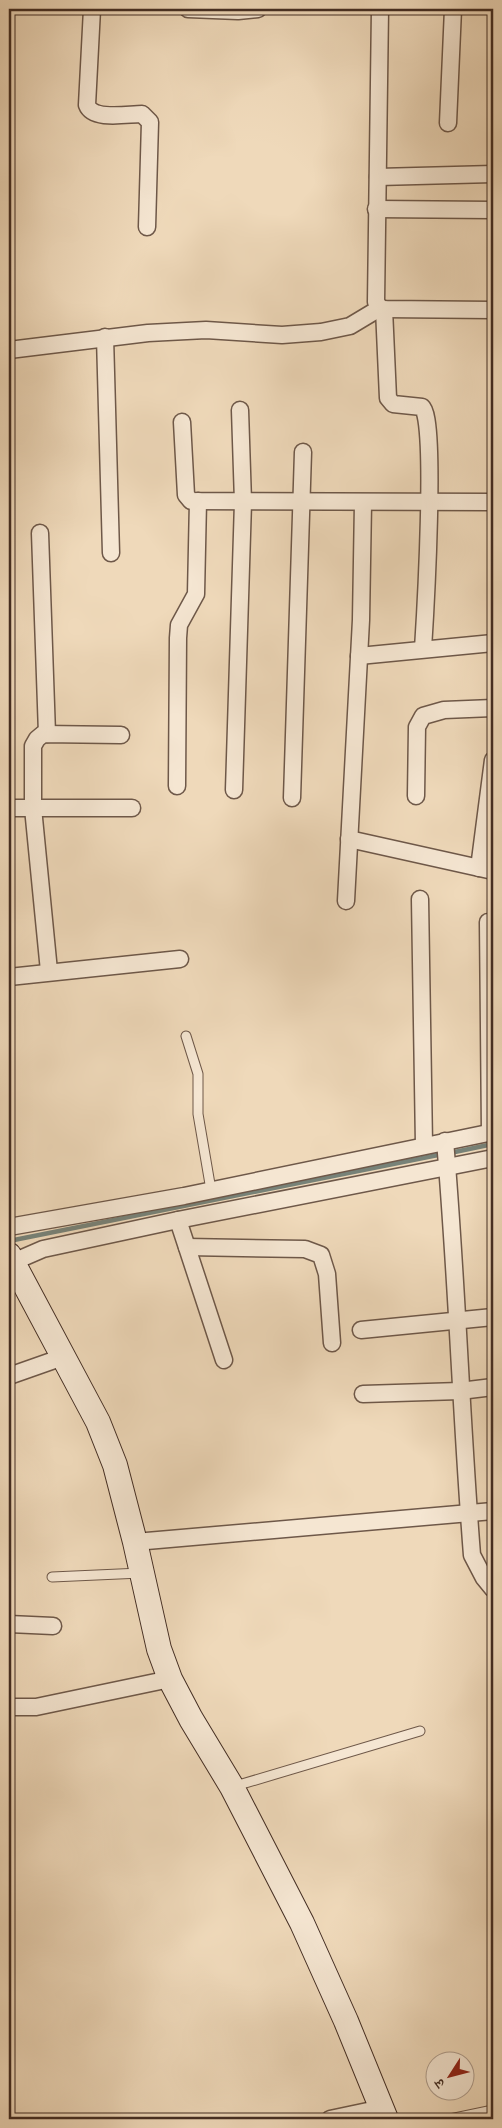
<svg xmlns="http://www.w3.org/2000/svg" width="502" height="2128" viewBox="0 0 502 2128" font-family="Cardo,'Noto Serif Devanagari',serif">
	<rect width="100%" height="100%" fill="#efd9ba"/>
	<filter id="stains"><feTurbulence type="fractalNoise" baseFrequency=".004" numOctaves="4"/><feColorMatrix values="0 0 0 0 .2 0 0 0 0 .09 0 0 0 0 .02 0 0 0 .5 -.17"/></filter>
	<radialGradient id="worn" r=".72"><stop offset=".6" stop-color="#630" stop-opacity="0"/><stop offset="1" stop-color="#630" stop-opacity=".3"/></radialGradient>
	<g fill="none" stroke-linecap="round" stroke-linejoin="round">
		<g stroke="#778278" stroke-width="4.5">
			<polyline points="450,1153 493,1144"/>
			<polyline points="9,1241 443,1154"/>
		</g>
		<defs>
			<g id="lane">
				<polyline points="186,1036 198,1074 198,1114 211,1190"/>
				<polyline points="52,1577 141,1573"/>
				<polyline points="232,1787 420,1731"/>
				<polyline points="450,2119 493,2110"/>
			</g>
			<g id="street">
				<path d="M92,9L87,105C93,121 127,114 142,114L150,122L147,227"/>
				<polyline points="188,9 238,11 258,9"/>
				<polyline points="380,9 376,302 380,308 384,309 493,310"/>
				<polyline points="448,123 453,9"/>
				<polyline points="378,177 493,174"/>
				<polyline points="376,209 493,210"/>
				<path d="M384,309L388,398L393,404L422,407C437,419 425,618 423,649"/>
				<polyline points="105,337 111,553"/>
				<polyline points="9,350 148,333 206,330 282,335 321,332 350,326 380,308"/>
				<polyline points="182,422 186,495 191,501 493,502"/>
				<polyline points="40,533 47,734"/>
				<polyline points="359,656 493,643"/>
				<polyline points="177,786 178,638 179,625 196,594 198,501"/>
				<polyline points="234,790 243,502 240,410"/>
				<polyline points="416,796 417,727 423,716 444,710 493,708"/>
				<polyline points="292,798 303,452"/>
				<polyline points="9,808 132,808"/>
				<polyline points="349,839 493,871"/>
				<polyline points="479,868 493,760"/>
				<polyline points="420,899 424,1145"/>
				<polyline points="346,901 361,620 363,503"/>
				<polyline points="488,922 490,1133"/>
				<polyline points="49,971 33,808 33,746 37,739 43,734 121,735"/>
				<polyline points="9,977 180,959"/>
				<path d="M445,1141C457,1279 461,1417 472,1555L484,1578L493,1589"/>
				<polyline points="178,1220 224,1360"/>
				<polyline points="9,1227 184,1196 493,1132"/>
				<polyline points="187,1247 305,1249 321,1255 327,1274 332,1343"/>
				<polyline points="13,1262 43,1249 178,1220 493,1158"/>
				<polyline points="361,1330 493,1317"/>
				<polyline points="9,1376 63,1357"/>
				<polyline points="363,1394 460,1391 493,1387"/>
				<polyline points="135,1542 493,1511"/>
				<polyline points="9,1624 53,1626"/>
				<polyline points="9,1707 36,1707 170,1679"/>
				<polyline points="330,2119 382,2108"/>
			</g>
			<polyline id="secondary" points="9,1255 98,1422 115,1465 135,1542 159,1649 170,1679 191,1719 232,1787 302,1923 346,2021 386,2119"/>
		</defs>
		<use href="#lane" stroke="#6e5849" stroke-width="11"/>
		<use href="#street" stroke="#6e5849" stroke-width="19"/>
		<use href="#secondary" stroke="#432d23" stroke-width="26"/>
		<use href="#lane" stroke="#f5e6d2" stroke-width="9"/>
		<use href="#street" stroke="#f5e6d2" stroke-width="16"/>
		<use href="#secondary" stroke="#f5e6d2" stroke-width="24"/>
	</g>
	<rect width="502" height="2128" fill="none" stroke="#efd9ba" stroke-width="30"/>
	<rect x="10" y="10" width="482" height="2108" fill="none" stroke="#432d23" stroke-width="2.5"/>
	<rect x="15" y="15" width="472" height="2098" fill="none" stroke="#432d23"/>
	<g transform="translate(450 2076) rotate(234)"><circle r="24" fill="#f5e6d2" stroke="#ae9c8c"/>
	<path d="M0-4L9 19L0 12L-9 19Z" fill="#8f2418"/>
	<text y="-8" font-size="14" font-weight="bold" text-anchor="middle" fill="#432d23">उ</text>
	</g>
	<rect width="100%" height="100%" filter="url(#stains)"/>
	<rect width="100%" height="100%" fill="url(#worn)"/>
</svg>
